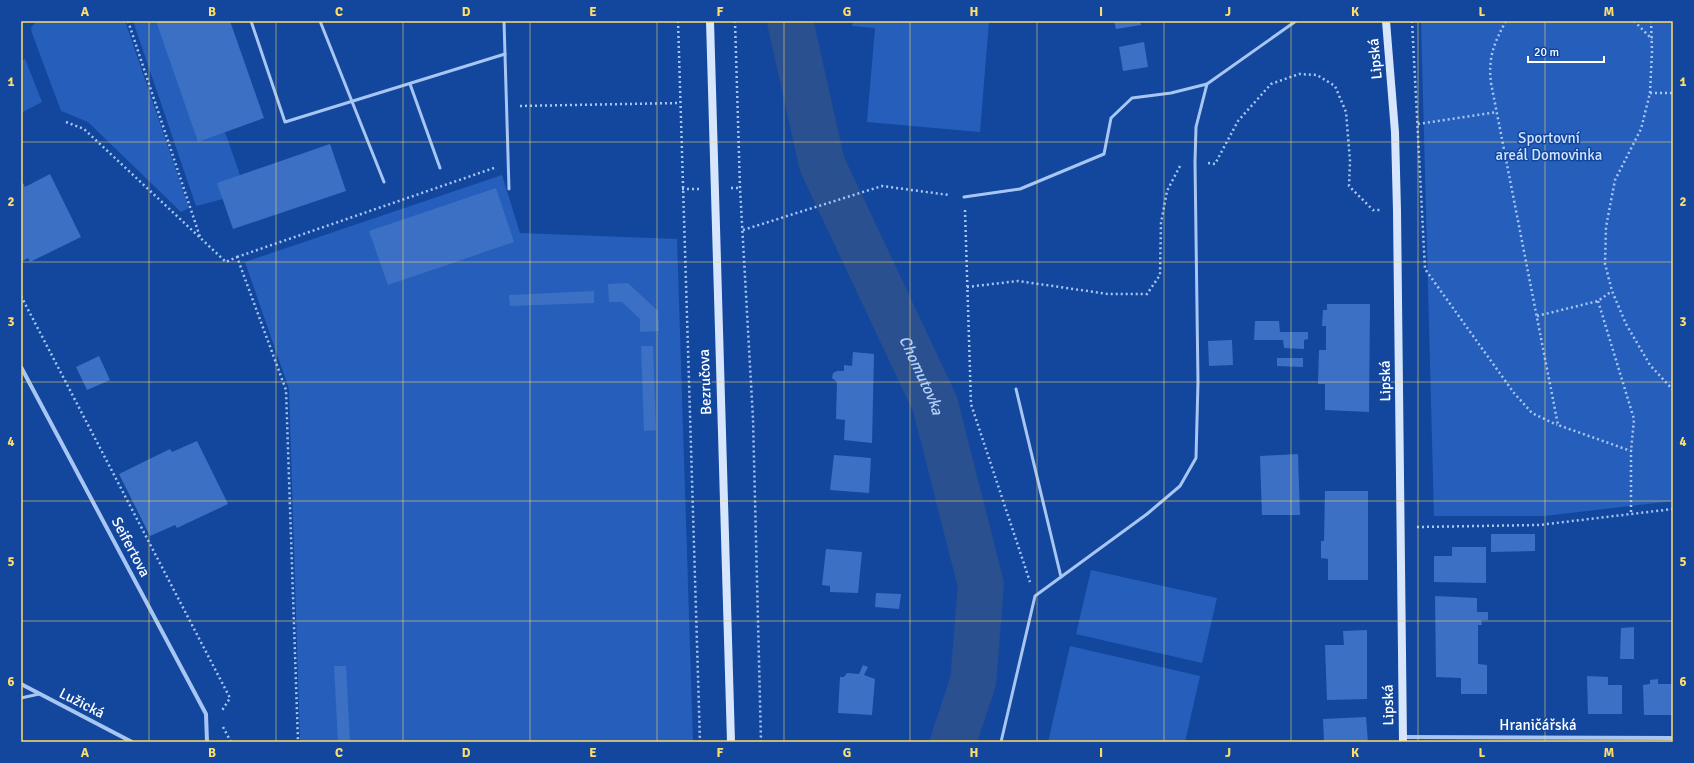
<svg xmlns="http://www.w3.org/2000/svg" width="1694" height="763" viewBox="0 0 1694 763" font-family="Signika,sans-serif">
	<rect width="100%" height="100%" fill="#12479d"/>
	<g fill="#255fbb">
		<polygon points="36,21 125,21 189,208 181,212 88,122 61,111 32,33 31,28"/>
		<polygon points="133,21 157,21 198,141 225,132 240,175 223,199 196,206"/>
		<polygon points="853,21 989,21 980,132 867,122 875,28 852,26"/>
		<polygon points="1421,21 1673,21 1673,501 1544,516 1434,516"/>
		<polygon points="25,59 42,102 21,113 21,61"/>
		<polygon points="502,175 520,233 677,239 693,742 300,742 289,389 245,262"/>
		<polygon points="1091,570 1217,598 1202,663 1076,634"/>
		<polygon points="1070,646 1200,676 1185,742 1048,742"/>
	</g>
	<g fill="none" stroke-linecap="round" stroke-linejoin="round">
		<path stroke="#2a5090" stroke-width="46" id="s1" d="M790,21L822,164L935,404L981,585L973,682L953,742"/>
	</g>
	<g fill="#3c70c4">
		<polygon points="156,21 230,21 264,118 198,142"/>
		<polygon points="1114,21 1140,21 1141,25 1116,29"/>
		<polygon points="1144,42 1148,67 1123,71 1119,47"/>
		<polygon points="330,144 346,191 233,229 217,183"/>
		<polygon points="50,174 81,237 30,262 28,258 21,262 21,184 23,183 25,187"/>
		<polygon points="496,188 514,242 388,285 369,231"/>
		<polygon points="628,283 658,311 659,331 640,332 640,319 622,302 609,302 608,284"/>
		<polygon points="594,291 594,303 510,306 509,295"/>
		<polygon points="1327,304 1370,304 1369,412 1325,410 1325,384 1318,384 1319,350 1326,350 1326,326 1322,326 1323,310 1327,310"/>
		<polygon points="1255,321 1279,321 1280,332 1308,332 1308,339 1304,340 1304,349 1284,348 1283,340 1254,340"/>
		<polygon points="1232,340 1233,365 1209,366 1208,341"/>
		<polygon points="641,346 653,346 656,430 644,431"/>
		<polygon points="853,352 874,354 872,443 844,440 845,420 836,419 837,382 832,378 833,373 837,371 844,371 844,365 852,366"/>
		<polygon points="99,356 110,380 87,390 76,367"/>
		<polygon points="1277,358 1303,358 1303,367 1277,366"/>
		<polygon points="197,441 228,504 177,528 175,525 150,536 119,474 170,449 172,452"/>
		<polygon points="1298,454 1300,515 1262,515 1260,456"/>
		<polygon points="834,455 871,458 869,493 830,490"/>
		<polygon points="1325,491 1368,491 1368,580 1328,580 1328,559 1321,558 1321,541 1324,541"/>
		<polygon points="1491,534 1535,534 1535,551 1491,552"/>
		<polygon points="1452,547 1486,547 1486,583 1434,582 1434,556 1452,556"/>
		<polygon points="826,549 862,552 858,593 830,592 830,586 822,585"/>
		<polygon points="876,593 901,594 899,609 875,607"/>
		<polygon points="1435,596 1477,598 1477,612 1488,612 1488,620 1481,620 1482,625 1478,625 1478,664 1487,665 1487,694 1461,694 1461,678 1436,677"/>
		<polygon points="1634,627 1634,659 1620,659 1621,628"/>
		<polygon points="1367,630 1367,699 1327,700 1325,645 1344,645 1343,631"/>
		<polygon points="863,665 868,667 864,675 875,679 872,715 838,713 840,677 844,677 847,673 859,674"/>
		<polygon points="334,666 346,666 350,742 338,742"/>
		<polygon points="1587,676 1608,677 1608,685 1622,685 1622,714 1588,714"/>
		<polygon points="1658,679 1658,684 1672,684 1673,715 1644,715 1643,685 1650,684 1650,680"/>
		<polygon points="1366,717 1368,742 1324,742 1323,719"/>
	</g>
	<g fill="none" stroke-linecap="round" stroke-linejoin="round">
		<g stroke="#a8c6f4" stroke-width="2.5" stroke-dasharray="2 3" stroke-linecap="butt">
			<polyline points="128,21 200,237"/>
			<polyline points="678,21 700,742"/>
			<polyline points="735,21 740,188 753,419 761,742"/>
			<polyline points="1412,21 1425,269 1514,393 1532,413 1557,425"/>
			<path d="M1506,21C1494,43 1488,57 1491,83L1558,425L1631,451V514"/>
			<polyline points="1634,21 1652,39"/>
			<polyline points="1651,21 1652,51 1650,93 1641,129 1615,180 1606,227 1605,264 1612,291 1626,324 1650,365 1673,390"/>
			<polyline points="1650,93 1673,93"/>
			<polyline points="520,106 679,103"/>
			<polyline points="66,122 84,129 226,262 237,257 286,390 298,742"/>
			<polyline points="1418,124 1497,112"/>
			<polyline points="1208,163 1215,164 1238,121 1271,84 1299,74 1317,75 1335,86 1346,112 1350,161 1349,186 1373,210 1381,210"/>
			<polyline points="731,188 740,188"/>
			<polyline points="682,189 699,189"/>
			<polyline points="965,210 971,404 1030,582"/>
			<polyline points="743,230 882,186 949,195"/>
			<polyline points="237,257 494,168"/>
			<polyline points="967,287 1018,281 1108,294 1147,294 1160,275 1161,223 1167,191 1180,166"/>
			<polyline points="21,296 230,698 221,712"/>
			<polyline points="1598,301 1634,419 1631,451"/>
			<polyline points="1537,316 1598,301 1612,291"/>
			<polyline points="1417,527 1539,525 1673,509"/>
			<polyline points="223,727 231,742"/>
		</g>
		<g stroke="#a8c6f4" stroke-width="3">
			<polyline points="251,21 285,122 505,54"/>
			<polyline points="320,21 384,182"/>
			<polyline points="504,21 509,189"/>
			<polyline points="410,84 440,168"/>
			<polyline points="964,197 1020,189 1104,154 1111,118 1132,98 1171,93 1207,84 1296,21"/>
			<polyline points="1016,389 1061,577"/>
			<polyline points="21,698 39,694"/>
			<polyline points="1001,742 1035,596 1147,514 1180,486 1196,458 1198,382 1195,162 1196,127 1207,84"/>
		</g>
		<g stroke="#a8c6f4" stroke-width="4">
			<polyline points="21,367 206,714 207,742"/>
			<polyline points="21,684 132,742"/>
			<polyline points="1403,737 1673,738"/>
		</g>
		<g stroke="#d8e6fd" stroke-width="8">
			<polyline points="710,21 731,742"/>
			<polyline points="1386,21 1395,132 1397,211 1403,742"/>
		</g>
	</g>
	<path fill="none" stroke="#ffdd6b" stroke-width="1" stroke-opacity="0.55" d="M149,21V742M276,21V742M403,21V742M530,21V742M657,21V742M784,21V742M910,21V742M1037,21V742M1164,21V742M1291,21V742M1418,21V742M1545,21V742M21,142H1673M21,262H1673M21,382H1673M21,501H1673M21,621H1673"/>
	<g text-anchor="middle" dominant-baseline="central" stroke-width="3" stroke-linejoin="round" paint-order="stroke">
		<g font-size="15" fill="#fff" stroke="#12479d">
			<text transform="translate(1375 59) rotate(-95)">Lipská</text>
			<text transform="translate(1385 381) rotate(-91)">Lipská</text>
			<text transform="translate(705 382) rotate(-92)">Bezručova</text>
			<text transform="translate(131 547) rotate(62)">Seifertova</text>
			<text transform="translate(82 703) rotate(27)">Lužická</text>
			<text transform="translate(1388 705) rotate(-91)">Lipská</text>
			<text x="1538" y="725">Hraničářská</text>
		</g>
		<g font-size="15" fill="#d1e2fe" stroke="#12479d">
			<text x="1549" y="138">Sportovní<tspan x="1549" dy="17">areál Domovinka</tspan></text>
		</g>
		<g font-size="16" font-style="italic" fill="#b5d1fa" stroke="#12479d">
			<text stroke="none"><textPath href="#s1" startOffset="380">Chomutovka</textPath></text>
		</g>
	</g>
	<rect width="1694" height="763" fill="none" stroke="#12479d" stroke-width="44"/>
	<path d="M1528 56v6h76v-6" fill="none" stroke="#ffffff" stroke-width="2"/>
	<text x="1534" y="56" font-size="12" fill="#ffffff" stroke="#12479d" stroke-width="3" paint-order="stroke">20 m</text>
	<rect x="22" y="22" width="1650" height="719" fill="none" stroke="#ffdd6b" stroke-width="1.5"/>
	<g font-size="13" text-anchor="middle" font-weight="bold" fill="#ffdd6b">
		<text x="85" y="16">A</text>
		<text x="212" y="16">B</text>
		<text x="339" y="16">C</text>
		<text x="466" y="16">D</text>
		<text x="593" y="16">E</text>
		<text x="720" y="16">F</text>
		<text x="847" y="16">G</text>
		<text x="974" y="16">H</text>
		<text x="1101" y="16">I</text>
		<text x="1228" y="16">J</text>
		<text x="1355" y="16">K</text>
		<text x="1482" y="16">L</text>
		<text x="1609" y="16">M</text>
		<text x="11" y="86">1</text>
		<text x="1683" y="86">1</text>
		<text x="11" y="206">2</text>
		<text x="1683" y="206">2</text>
		<text x="11" y="326">3</text>
		<text x="1683" y="326">3</text>
		<text x="11" y="446">4</text>
		<text x="1683" y="446">4</text>
		<text x="11" y="566">5</text>
		<text x="1683" y="566">5</text>
		<text x="11" y="686">6</text>
		<text x="1683" y="686">6</text>
		<text x="85" y="757">A</text>
		<text x="212" y="757">B</text>
		<text x="339" y="757">C</text>
		<text x="466" y="757">D</text>
		<text x="593" y="757">E</text>
		<text x="720" y="757">F</text>
		<text x="847" y="757">G</text>
		<text x="974" y="757">H</text>
		<text x="1101" y="757">I</text>
		<text x="1228" y="757">J</text>
		<text x="1355" y="757">K</text>
		<text x="1482" y="757">L</text>
		<text x="1609" y="757">M</text>
	</g>
</svg>
